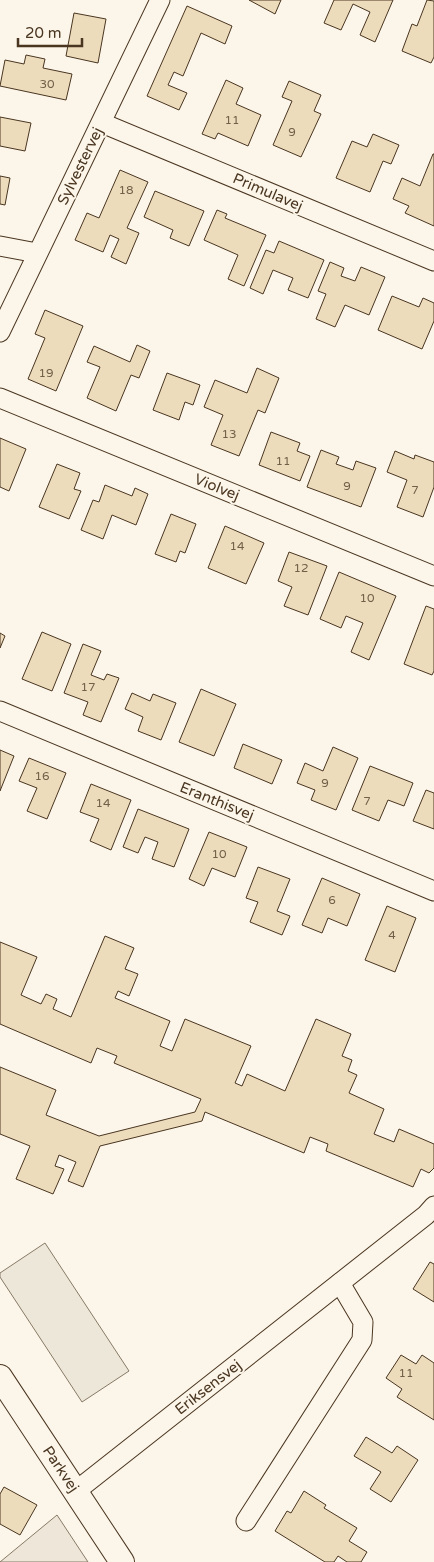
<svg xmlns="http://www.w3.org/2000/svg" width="434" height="1562" viewBox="0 0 434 1562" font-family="'Varela Round',sans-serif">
	<rect width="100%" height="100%" fill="#fbf6e9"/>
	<polygon fill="#ede6d9" stroke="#887966" points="57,1515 88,1562 0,1562"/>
	<polygon fill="#ede7d9" stroke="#887966" points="45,1243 129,1371 82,1402 0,1277 0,1273"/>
	<g fill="#ecdcbc" stroke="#4a3520">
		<polygon points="249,0 281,0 275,14"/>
		<polygon points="334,0 393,0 375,42 360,35 370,12 353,4 341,30 324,23"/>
		<polygon points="427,0 434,1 434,57 431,63 402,51 412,24 417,26"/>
		<polygon points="187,6 232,26 225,44 201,33 183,76 174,72 168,85 187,93 179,110 147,96"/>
		<polygon points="74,13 106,19 98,63 66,56"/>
		<polygon points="26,55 45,59 43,68 72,74 66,100 0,86 5,60 24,64"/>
		<polygon points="226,80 243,88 236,104 261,115 248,146 218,133 215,139 202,134"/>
		<polygon points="289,81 321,95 314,111 321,114 301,157 273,145 292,101 282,97"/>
		<polygon points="0,117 31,123 25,151 0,146"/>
		<polygon points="373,134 399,145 391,164 383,161 370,192 336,178 352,141 367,147"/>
		<polygon points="433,154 434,154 434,226 405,213 409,206 393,199 402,178 420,186"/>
		<polygon points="120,170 148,182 127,228 139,233 126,264 111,257 119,239 110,235 103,252 75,240 87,213 99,218"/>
		<polygon points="0,176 10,178 5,205 0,204"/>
		<polygon points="155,191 204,211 189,246 170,238 173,230 144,217"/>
		<polygon points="217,210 227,214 225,218 266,235 244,286 228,279 238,255 204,240"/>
		<polygon points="279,241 324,260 308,298 288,290 293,278 273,270 263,294 250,288 266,250 274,253"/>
		<polygon points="330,262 344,268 341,276 355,281 361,267 385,277 369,315 345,305 335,327 316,319 326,294 318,291"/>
		<polygon points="392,296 419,307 423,298 434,303 434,321 422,349 378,330"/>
		<polygon points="45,310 83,326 56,391 28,379 45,338 35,334"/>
		<polygon points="137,345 150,351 139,378 131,375 116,411 87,398 100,367 87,362 94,346 130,362"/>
		<polygon points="257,368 279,378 265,413 258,410 239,456 211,445 223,415 204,407 215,380 247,393"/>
		<polygon points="167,373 200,385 193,405 185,402 179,420 153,410"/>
		<polygon points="271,432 300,443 297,451 310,456 300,481 259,465"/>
		<polygon points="0,438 26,449 9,491 0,487"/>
		<polygon points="321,450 339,457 336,464 353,470 356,461 376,468 361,507 307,487"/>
		<polygon points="395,451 414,459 415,455 434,462 434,487 423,517 397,507 407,480 387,472"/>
		<polygon points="57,464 80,473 74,489 81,491 69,519 39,507"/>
		<polygon points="105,485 132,496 135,488 148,494 136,525 112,515 103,539 81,530 93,500 99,502"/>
		<polygon points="171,514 196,524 185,553 180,551 176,562 155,554"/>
		<polygon points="225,526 264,543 246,584 208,568"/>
		<polygon points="289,552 327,566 308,615 284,606 292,587 278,581"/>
		<polygon points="339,572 396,596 369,660 351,652 363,623 346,616 341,628 320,619"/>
		<polygon points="426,606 434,609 434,671 432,675 404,664"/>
		<polygon points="42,632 71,644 52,691 22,679"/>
		<polygon points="0,633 5,636 0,648"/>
		<polygon points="83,644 101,651 91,675 104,680 107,674 119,678 101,722 83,715 88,702 64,693"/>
		<polygon points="201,689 236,704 214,756 179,742"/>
		<polygon points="132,693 150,701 153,694 176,703 161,740 138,731 143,717 125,709"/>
		<polygon points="243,744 282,760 272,784 234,768"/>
		<polygon points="333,747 358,758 336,810 311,800 315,790 297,783 305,763 323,771"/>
		<polygon points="0,750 14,756 0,791"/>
		<polygon points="29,758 66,773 47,819 27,811 37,788 19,781"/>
		<polygon points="370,766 413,783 404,806 388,800 379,821 352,810"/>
		<polygon points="91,784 131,800 111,850 90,841 99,819 80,812"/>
		<polygon points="426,790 434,793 434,829 413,821"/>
		<polygon points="138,809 189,829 174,867 152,859 158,842 145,837 138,853 123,847"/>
		<polygon points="209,832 247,847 235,877 212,868 204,886 189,879"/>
		<polygon points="258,867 290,879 277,911 290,916 282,935 250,922 258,902 246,898"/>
		<polygon points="322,878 360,894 347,926 328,918 322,933 302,925"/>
		<polygon points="387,906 416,918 395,972 365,960"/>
		<polygon points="105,936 134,948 125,969 138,974 129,996 118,991 115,998 170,1021 160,1046 172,1051 185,1019 251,1046 235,1083 242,1086 247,1074 285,1091 316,1019 351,1034 342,1056 352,1060 348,1071 357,1075 349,1093 384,1109 374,1134 394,1142 399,1129 434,1144 434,1168 429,1173 421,1169 413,1187 326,1151 328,1144 310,1137 304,1153 205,1112 202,1121 100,1146 83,1187 68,1181 76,1162 59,1155 55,1166 64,1169 53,1194 16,1179 30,1146 0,1134 0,1067 56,1090 46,1115 99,1136 195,1112 201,1099 114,1063 117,1056 97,1048 91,1063 0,1024 0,942 37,957 21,995 41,1004 46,994 57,999 53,1009 71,1017"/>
		<polygon points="430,1262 434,1264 434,1302 413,1289"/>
		<polygon points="401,1355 416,1364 422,1355 434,1363 434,1420 397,1397 402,1389 386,1378"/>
		<polygon points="366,1437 392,1453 397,1446 418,1460 391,1502 370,1489 381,1472 354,1456"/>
		<polygon points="4,1487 37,1505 20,1535 0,1524 0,1494"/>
		<polygon points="304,1491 326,1505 324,1508 357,1528 349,1541 367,1552 361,1562 347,1562 338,1556 334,1562 325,1562 275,1531 287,1511 291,1513"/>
	</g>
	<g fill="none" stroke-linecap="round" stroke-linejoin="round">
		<defs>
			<g id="minor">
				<polyline points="102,123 434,261"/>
				<polyline points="0,246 37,253"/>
				<polyline points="0,332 160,0"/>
				<polyline points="0,398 434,576"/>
				<polyline points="0,711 434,891"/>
				<polyline points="76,1491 426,1215 434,1206"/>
				<polyline points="246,1521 362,1340 363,1322 340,1283"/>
			</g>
			<polyline id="tertiary" points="0,1377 122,1562"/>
		</defs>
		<use href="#minor" stroke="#4a3520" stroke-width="21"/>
		<use href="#tertiary" stroke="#4a3520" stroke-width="26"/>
		<use href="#minor" stroke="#fbf6e9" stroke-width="19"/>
		<use href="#tertiary" stroke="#fbf6e9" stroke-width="24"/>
	</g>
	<g text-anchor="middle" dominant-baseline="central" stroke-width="4" stroke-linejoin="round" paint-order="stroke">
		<g font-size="12" fill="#725f47">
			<text x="47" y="84">30</text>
			<text x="232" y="120">11</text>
			<text x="292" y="132">9</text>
			<text x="126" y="190">18</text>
			<text x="46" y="373">19</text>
			<text x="229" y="434">13</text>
			<text x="283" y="461">11</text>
			<text x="347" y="486">9</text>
			<text x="415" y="490">7</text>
			<text x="237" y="546">14</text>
			<text x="301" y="568">12</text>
			<text x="367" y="598">10</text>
			<text x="88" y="687">17</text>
			<text x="42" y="776">16</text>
			<text x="325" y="783">9</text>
			<text x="367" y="801">7</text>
			<text x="103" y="803">14</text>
			<text x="219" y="854">10</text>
			<text x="332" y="900">6</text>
			<text x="392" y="935">4</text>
			<text x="406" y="1373">11</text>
		</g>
		<g font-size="15" fill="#4a3520" stroke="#fbf6e9">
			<text transform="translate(80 166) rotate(-64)">Sylvestervej</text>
			<text transform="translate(268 192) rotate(23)">Primulavej</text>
			<text transform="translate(217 487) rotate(22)">Violvej</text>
			<text transform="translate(217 801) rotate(22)">Eranthisvej</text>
			<text transform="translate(208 1387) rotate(-38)">Eriksensvej</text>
			<text transform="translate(61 1469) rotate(56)">Parkvej</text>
		</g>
	</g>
	<path d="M18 38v8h64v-8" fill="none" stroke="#4a3520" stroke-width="2.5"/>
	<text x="25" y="38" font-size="15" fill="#4a3520" stroke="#fbf6e9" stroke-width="4" paint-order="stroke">20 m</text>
</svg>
